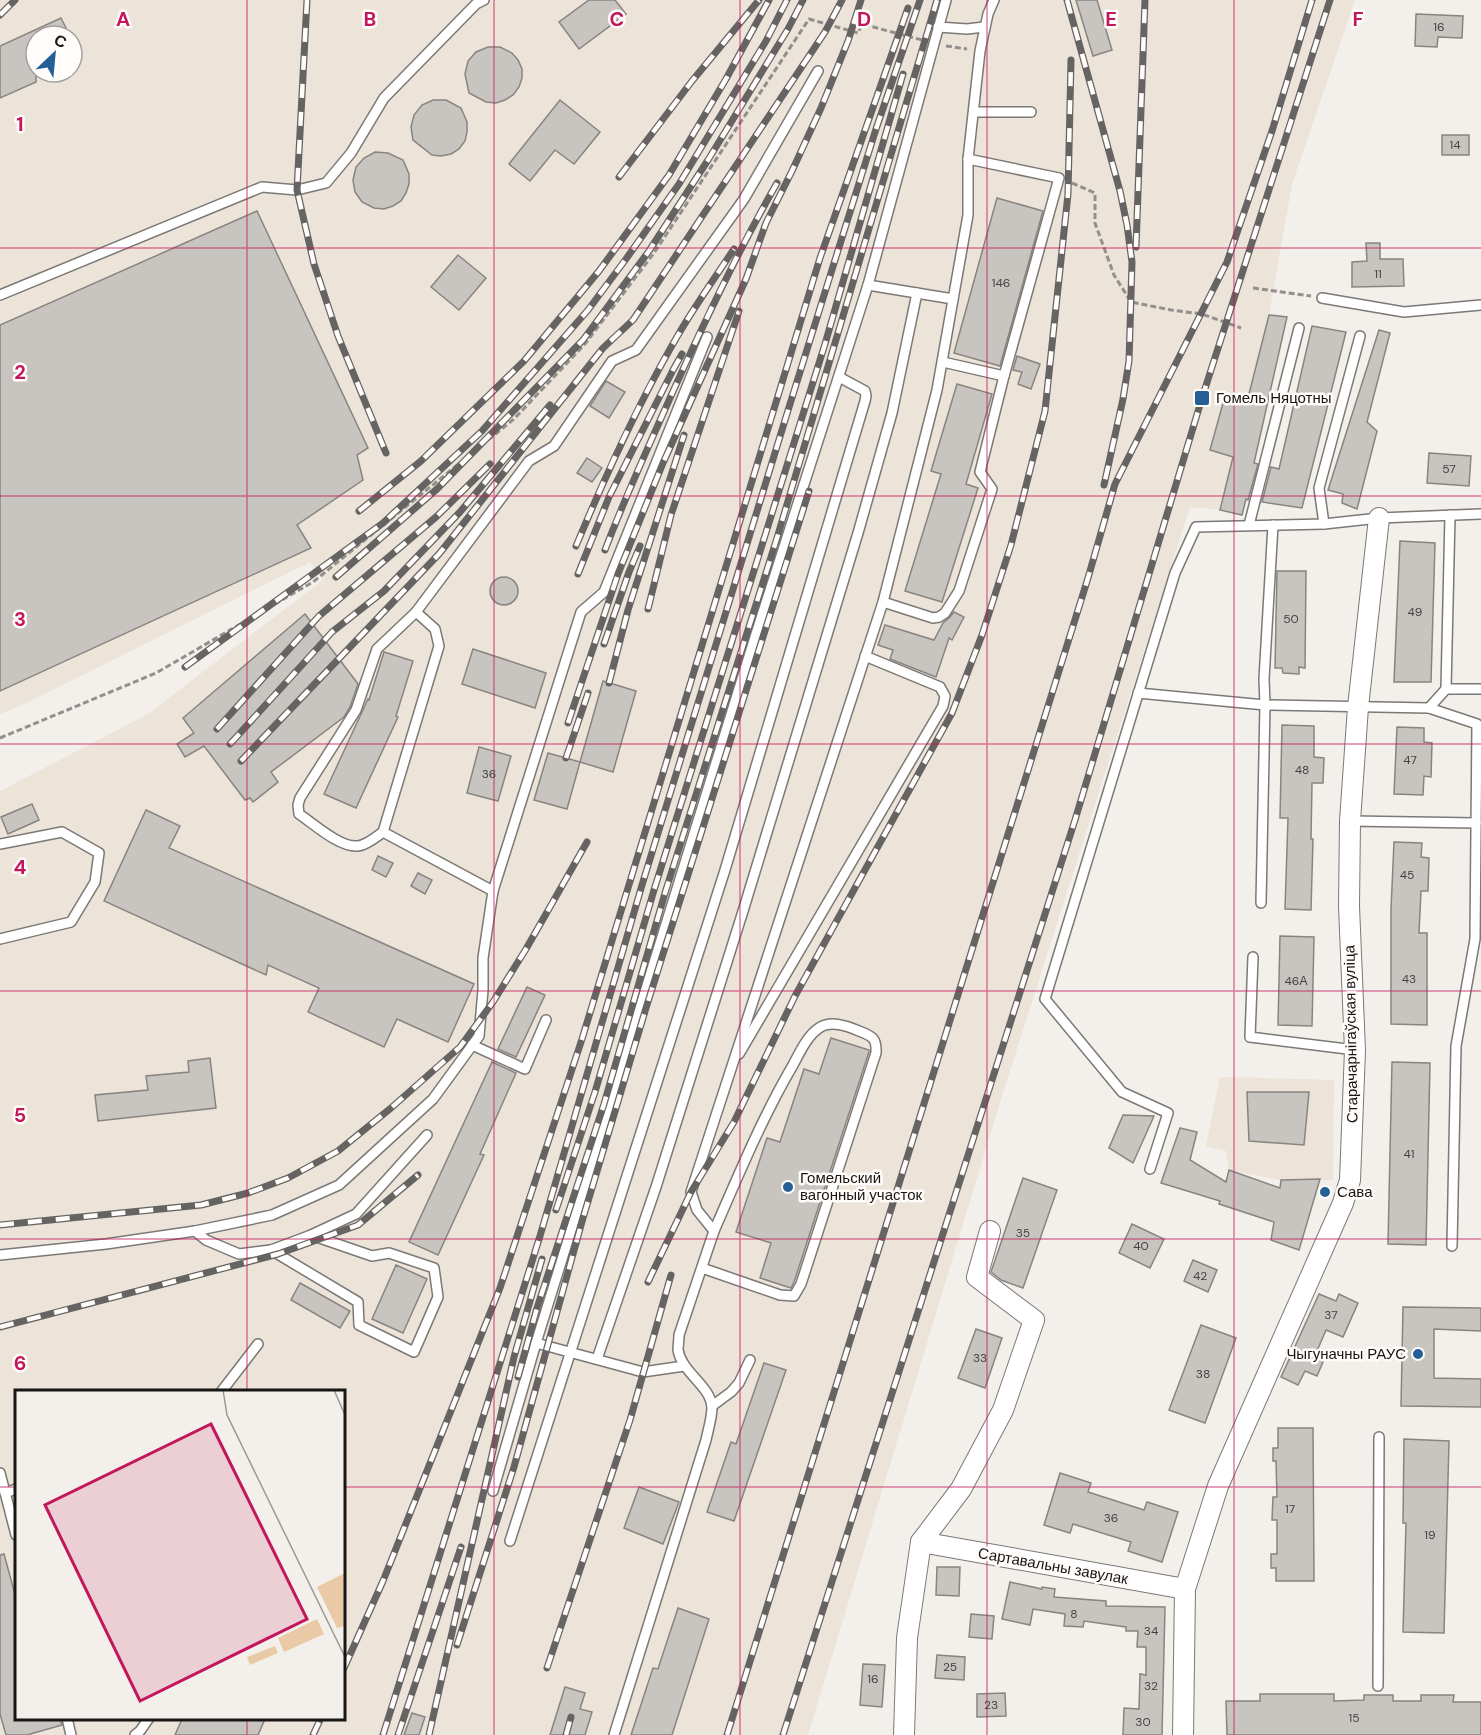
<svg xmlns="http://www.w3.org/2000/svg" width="1481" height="1735" viewBox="0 0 1481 1735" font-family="'DM Sans',sans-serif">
	<rect width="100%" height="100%" fill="#f3efea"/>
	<g fill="#ece3d9" fill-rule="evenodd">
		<path d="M0,0H1355L1292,184L1269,315L1220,510L1190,507L1001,1099L808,1735H0V791L148,714L323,580L310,562L24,704L0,714ZM36,36H72V72H36ZM16,1392H344V1718H16Z"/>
		<polygon points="1220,1077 1334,1080 1333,1180 1281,1180 1229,1170 1226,1151 1206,1146"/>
	</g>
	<g fill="#c8c5c1" stroke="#888480" stroke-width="1.5">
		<polygon points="589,0 615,0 626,14 579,49 559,22"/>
		<polygon points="1076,0 1097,0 1112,50 1093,56"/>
		<polygon points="1416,14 1463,16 1462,38 1438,37 1437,47 1415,46"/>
		<polygon points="61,18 70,36 36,36 36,82 0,98 0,46"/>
		<polygon points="488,47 500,47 512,53 518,60 522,69 522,78 519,87 513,95 505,100 496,103 486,102 469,93 465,74 468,61 476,52"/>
		<polygon points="433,100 446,100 461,108 467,122 467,132 465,141 459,149 451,154 441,156 432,155 413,140 411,127 414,115 422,105"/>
		<polygon points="560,100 600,132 574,164 555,150 530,181 509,164"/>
		<rect x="1442" y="135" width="27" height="20"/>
		<polygon points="375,152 388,153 403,160 409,174 409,184 406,193 401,201 393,206 384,209 374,208 362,202 355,192 353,180 356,167 364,158"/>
		<polygon points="997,198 1043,211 1000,366 954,353"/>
		<polygon points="257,211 368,448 357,455 363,480 297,525 311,548 0,691 0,325"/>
		<polygon points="1366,243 1380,243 1380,259 1403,259 1404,286 1352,287 1352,262 1367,261"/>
		<polygon points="458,255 486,278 459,310 431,287"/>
		<polygon points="1269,315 1287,317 1254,463 1258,464 1248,500 1246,499 1242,515 1220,510 1233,457 1210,450 1225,396 1247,402"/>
		<polygon points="1312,326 1346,332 1302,508 1262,502 1271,467 1279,469"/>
		<polygon points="1379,330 1390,333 1367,422 1377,431 1357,509 1342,503 1343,494 1328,490"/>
		<polygon points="1017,356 1040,364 1031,389 1018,384 1022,372 1013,370"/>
		<polygon points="606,381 625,392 609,418 590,406"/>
		<polygon points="957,384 992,394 966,484 978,488 942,602 905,591 941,474 931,471"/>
		<polygon points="1429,453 1471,456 1469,486 1427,483"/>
		<polygon points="587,458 602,468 592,482 577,473"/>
		<polygon points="1400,541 1435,543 1431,682 1394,682"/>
		<polygon points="1277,571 1306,571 1305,668 1299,667 1299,674 1283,673 1282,668 1275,668"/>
		<circle cx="504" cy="591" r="14"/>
		<polygon points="954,612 964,617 952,640 949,638 936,677 890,659 893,650 878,645 885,625 934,640 943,623 949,618"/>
		<polygon points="305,614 358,684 350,707 344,717 271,772 278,782 253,802 250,798 245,800 204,746 185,757 177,744 194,733 183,718"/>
		<polygon points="473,649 546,673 535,708 462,684"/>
		<polygon points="384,652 413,661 396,716 398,717 356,808 324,794 368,699 369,700"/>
		<polygon points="603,681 636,691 613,772 580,762"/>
		<polygon points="1282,725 1314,726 1314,757 1324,758 1323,783 1312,783 1311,839 1313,839 1311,910 1285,909 1288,818 1280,818"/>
		<polygon points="1397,727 1424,728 1424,742 1432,743 1431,777 1424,776 1423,795 1394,794"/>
		<polygon points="479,747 511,756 498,801 467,793"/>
		<polygon points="548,753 580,762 567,809 534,800"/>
		<polygon points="32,804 39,820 8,834 1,817"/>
		<polygon points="146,810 180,826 169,848 474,984 448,1042 397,1019 384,1047 308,1012 319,988 268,965 266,975 104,901"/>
		<polygon points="1394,842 1422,843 1421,857 1429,858 1428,891 1421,891 1419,933 1427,933 1427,1025 1391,1024 1391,909"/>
		<polygon points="378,856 393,863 386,877 372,870"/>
		<polygon points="418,873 432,880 425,894 411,886"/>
		<polygon points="1280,936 1314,937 1312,1026 1278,1025"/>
		<polygon points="527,987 545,995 516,1057 498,1049"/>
		<polygon points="831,1038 869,1050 869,1052 794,1282 791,1288 760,1278 771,1243 736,1232 767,1138 780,1142 804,1069 819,1074"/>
		<polygon points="210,1058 216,1108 98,1121 95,1095 148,1090 146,1076 189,1072 188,1061"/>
		<polygon points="492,1062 516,1073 480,1154 484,1155 438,1255 409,1242"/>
		<polygon points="1392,1062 1430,1063 1426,1245 1388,1244"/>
		<polygon points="1247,1092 1309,1092 1304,1145 1249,1141"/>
		<polygon points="1123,1115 1154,1116 1133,1163 1109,1148"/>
		<polygon points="1180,1128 1197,1132 1190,1160 1226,1182 1229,1170 1280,1188 1281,1180 1320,1179 1299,1250 1271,1240 1274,1222 1219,1204 1220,1201 1161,1183"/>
		<polygon points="1023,1178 1057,1190 1023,1288 1001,1280 991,1272"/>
		<polygon points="1132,1224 1164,1239 1150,1268 1119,1253"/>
		<polygon points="1193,1260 1217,1270 1208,1292 1184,1281"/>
		<polygon points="396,1265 427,1279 403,1333 372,1319"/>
		<polygon points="300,1283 350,1311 340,1328 291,1300"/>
		<polygon points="1319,1294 1336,1301 1339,1294 1358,1303 1343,1337 1326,1330 1314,1358 1323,1362 1317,1376 1305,1371 1298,1385 1281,1377"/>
		<polygon points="1403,1307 1481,1308 1481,1331 1434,1329 1434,1378 1481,1379 1481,1407 1401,1406"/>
		<polygon points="1201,1325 1236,1338 1205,1423 1169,1410"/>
		<polygon points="976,1329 1002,1338 985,1388 958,1378"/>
		<polygon points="764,1363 786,1370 734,1521 707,1512 731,1442 736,1444"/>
		<polygon points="1278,1428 1313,1428 1314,1581 1276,1581 1276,1568 1271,1568 1271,1554 1277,1554 1277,1520 1272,1520 1273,1497 1277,1497 1276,1461 1273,1461 1273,1448 1278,1448"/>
		<polygon points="1404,1439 1449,1441 1444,1633 1403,1632 1406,1523 1403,1523"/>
		<polygon points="1060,1473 1091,1483 1088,1492 1144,1510 1147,1502 1178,1512 1162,1562 1128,1551 1131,1542 1073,1524 1070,1533 1044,1525"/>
		<polygon points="639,1487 679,1502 663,1544 624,1528"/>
		<polygon points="4,1554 16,1598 16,1719 60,1719 62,1725 27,1735 6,1735 0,1714 0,1555"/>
		<polygon points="937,1567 960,1567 959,1596 936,1595"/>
		<polygon points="1010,1582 1042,1589 1042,1587 1055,1589 1054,1597 1106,1601 1106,1606 1165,1607 1162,1735 1123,1735 1124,1708 1139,1709 1140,1674 1146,1675 1146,1647 1137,1647 1138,1631 1126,1631 1126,1627 1084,1621 1083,1627 1064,1626 1065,1614 1033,1609 1030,1625 1002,1619"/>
		<polygon points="678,1608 709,1619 672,1735 631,1735 653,1668 658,1669"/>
		<polygon points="971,1614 994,1616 992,1639 969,1637"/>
		<polygon points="937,1655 965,1657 964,1680 935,1678"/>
		<polygon points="863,1664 885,1665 882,1707 860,1705"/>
		<polygon points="565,1687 585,1693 580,1709 592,1712 585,1735 550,1735"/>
		<polygon points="1005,1693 1006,1716 977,1717 977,1694"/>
		<polygon points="1260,1694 1334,1694 1334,1701 1364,1700 1364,1695 1393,1695 1393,1701 1421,1701 1421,1695 1454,1695 1453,1702 1481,1702 1481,1735 1227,1735 1226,1701 1260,1701"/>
		<polygon points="412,1713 425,1717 419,1735 404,1735"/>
		<polygon points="182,1719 265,1719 258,1735 175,1735"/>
	</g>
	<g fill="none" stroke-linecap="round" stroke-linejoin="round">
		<defs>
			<g id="lane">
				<polyline points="946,0 868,285 953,299"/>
				<polyline points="938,27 967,29 984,27"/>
				<polyline points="974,112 1031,112"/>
				<polyline points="0,295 262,187 297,190 326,183 351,153 384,98 476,4 484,0"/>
				<polyline points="1322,298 1404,312 1481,305"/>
				<polyline points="943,362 1004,376"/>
				<polyline points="1450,515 1446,689 1481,689"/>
				<polyline points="1324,524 1319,488 1360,336"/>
				<polyline points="1249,525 1299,328"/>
				<polyline points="883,602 933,618 939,617 945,613 959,591 992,489 980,472 1004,376 1059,178 968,159"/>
				<polyline points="1138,693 1265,705 1429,708 1446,689"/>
				<polyline points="1429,708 1477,724 1475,939 1456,1046 1452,1246"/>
				<polyline points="1350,821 1476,823"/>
				<path d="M383,832C376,837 367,845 358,846C340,848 314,824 299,814L298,805L300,798L356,710L377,649L416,612"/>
				<polyline points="0,844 62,832 99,853 95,882 71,922 0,939"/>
				<polyline points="493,891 383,832 439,646 435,629 416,612 529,461 554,446 612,361 636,350 744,199 818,71"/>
				<polyline points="1261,903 1265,705 1264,679 1273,525"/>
				<polyline points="1253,957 1250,1037 1355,1050"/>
				<polyline points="472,1045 525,1069 546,1020"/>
				<polyline points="739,1054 943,706 945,696 940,687 865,656"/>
				<polyline points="1150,1169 1168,1113 1122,1092 1045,999 1175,573 1196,527 1324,524 1379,518 1481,514"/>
				<polyline points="195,1231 206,1240 239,1254 271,1250 358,1302 359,1325 414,1352 438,1297 434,1268 389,1253 372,1256 311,1235 356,1214 427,1135"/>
				<polyline points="271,1250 311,1235"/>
				<polyline points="0,1255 106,1244 195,1231 272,1215 339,1185 433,1099 479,1036 483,990 483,958 493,891 581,612 604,592 707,337"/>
				<path d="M702,1268L780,1295L794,1296L801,1284L876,1053C877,1038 872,1036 859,1031C847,1026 831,1020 819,1028C807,1036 800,1052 793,1065C762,1118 739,1174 714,1231"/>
				<polyline points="597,1359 656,1187 744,908 858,533 892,413 917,293"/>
				<polyline points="684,1366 643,1372 536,1343 755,637 868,285"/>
				<polyline points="221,1392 258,1344"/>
				<polyline points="712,1406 731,1392 739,1383 750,1360"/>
				<polyline points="0,1473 16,1535"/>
				<polyline points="493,1491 536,1343"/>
				<polyline points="5,1493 16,1489"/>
				<polyline points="510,1541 725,870 865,401 866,396 865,391 839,377"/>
				<polyline points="1378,1686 1379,1437"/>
				<polyline points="67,1718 71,1735"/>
				<polyline points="135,1735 140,1731 149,1718"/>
				<path d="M614,1735L706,1440C708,1430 712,1418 712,1407C710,1385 682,1373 678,1350C678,1346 679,1340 679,1335L714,1231L697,1210L691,1192L883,602L937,390L968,215V159L980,51L988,14L994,0"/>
			</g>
			<g id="street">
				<polyline points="921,1542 1185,1589"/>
				<polyline points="904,1735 907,1638 921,1542 961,1489 1003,1410 1034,1320 977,1277 990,1231"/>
				<polyline points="1183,1735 1185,1589 1218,1486 1343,1203 1350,1180 1355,1050 1349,906 1350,821 1358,707 1379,518"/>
			</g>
		</defs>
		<use href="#lane" stroke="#7c7875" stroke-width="12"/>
		<use href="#street" stroke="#7c7875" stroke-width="22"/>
		<g stroke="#92908c" stroke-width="3" stroke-dasharray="6 3" stroke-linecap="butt">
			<polyline points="946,46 967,49"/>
			<polyline points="1072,183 1095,193 1095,223 1114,275 1131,302 1171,310 1202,314 1241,328"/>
			<polyline points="1253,288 1311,296"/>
			<polyline points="0,738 156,673 313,582 514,419 585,344 654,253 809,19 858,33 862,24 922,40"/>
		</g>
		<use href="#lane" stroke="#fff" stroke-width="9"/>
		<use href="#street" stroke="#fff" stroke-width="20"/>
		<defs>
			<g id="rail">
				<polyline points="307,0 297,190 314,264 338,336 386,453"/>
				<polyline points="1067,0 1120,191 1127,225 1132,262 1129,361 1123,399 1104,485"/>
				<polyline points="0,15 15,0"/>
				<polyline points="619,177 692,81 759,0"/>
				<polyline points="1136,247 1145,0"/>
				<polyline points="359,511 421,461 524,361 599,271 669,175 726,79 769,0"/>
				<path d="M576,546C607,472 640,399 681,330C697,303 716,276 734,249"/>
				<path d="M605,550C622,505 642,461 662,416C697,337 734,258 777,183"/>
				<polyline points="578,574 609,497 673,370 682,354"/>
				<polyline points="336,577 437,489 583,340 649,251 708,160 788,29 803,0"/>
				<polyline points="648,609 671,515 739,311"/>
				<polyline points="604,644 629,572 640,546"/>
				<polyline points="185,667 383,523 482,431 588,310 626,259 679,184 766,41 787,0"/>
				<polyline points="609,683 628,610 684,435"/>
				<polyline points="568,723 618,574 663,463 746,279 766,223 792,171 821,108 848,41 861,0"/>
				<polyline points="217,729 319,616 436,517 490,464"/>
				<polyline points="230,744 332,632 384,591 460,512 550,405"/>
				<polyline points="566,758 588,693"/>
				<polyline points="241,761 439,554 603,348 633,320 825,32 842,0"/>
				<polyline points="556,1210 595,1092 654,890 825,344 903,74"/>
				<polyline points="0,1225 201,1205 248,1193 288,1178 338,1151 391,1108 460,1047 493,1002 526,949 587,842"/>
				<polyline points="648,1282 691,1192 734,1122 795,996 952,713 982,635 1011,545 1045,411 1068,194 1071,60"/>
				<polyline points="0,1327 278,1254 358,1225 418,1175"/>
				<polyline points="518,1377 537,1308 604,1104 665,893 777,538 937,0"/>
				<polyline points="457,1645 514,1467 583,1218 646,1008 809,491"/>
				<polyline points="344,1668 383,1581 500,1288 582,1039 820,258 908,8"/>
				<polyline points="547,1668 630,1420 671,1275"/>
				<polyline points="313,1735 321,1718"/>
				<polyline points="383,1735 540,1236 642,885 790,404 876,129 920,0"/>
				<polyline points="398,1735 461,1547"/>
				<polyline points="429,1735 514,1357 542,1259"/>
				<polyline points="566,1735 571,1717"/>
				<polyline points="727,1735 1088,578 1115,484 1227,262 1272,131 1312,0"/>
				<polyline points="783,1735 1075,820 1202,398 1330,0"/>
			</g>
		</defs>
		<use href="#rail" stroke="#666462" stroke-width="7"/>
		<use href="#rail" stroke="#fffcfa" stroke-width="4.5" stroke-dasharray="14" stroke-linecap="butt"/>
	</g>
	<path fill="none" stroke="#c2185b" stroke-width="1.5" stroke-opacity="0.55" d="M247,0V1392M494,0V1735M740,0V1735M987,0V1735M1234,0V1735M0,248H1481M0,496H1481M0,744H1481M0,991H1481M0,1239H1481M0,1487H16M344,1487H1481M247,1718V1735"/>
	<g fill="#245f96" stroke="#fffcfa" stroke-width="2">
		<rect x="1194" y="390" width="16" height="16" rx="3"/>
		<circle cx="788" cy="1187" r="6"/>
		<circle cx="1325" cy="1192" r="6"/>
		<circle cx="1418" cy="1354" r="6"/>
	</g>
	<g text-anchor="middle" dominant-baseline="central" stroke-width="5" stroke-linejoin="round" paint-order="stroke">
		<g font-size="12" fill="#434240">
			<text x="1439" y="27">16</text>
			<text x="1455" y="145">14</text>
			<text x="1378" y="274">11</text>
			<text x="1001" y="283">146</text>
			<text x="1449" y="469">57</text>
			<text x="1415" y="612">49</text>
			<text x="1291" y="619">50</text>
			<text x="1410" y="760">47</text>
			<text x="1302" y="770">48</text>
			<text x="489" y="774">36</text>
			<text x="1407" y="875">45</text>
			<text x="1409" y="979">43</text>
			<text x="1296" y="981">46А</text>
			<text x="1409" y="1154">41</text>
			<text x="1023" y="1233">35</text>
			<text x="1141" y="1246">40</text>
			<text x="1200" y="1276">42</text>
			<text x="1331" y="1315">37</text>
			<text x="980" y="1358">33</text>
			<text x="1203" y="1374">38</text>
			<text x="1290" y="1509">17</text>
			<text x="1111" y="1518">36</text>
			<text x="1430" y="1535">19</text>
			<text x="1074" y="1614">8</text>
			<text x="1151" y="1631">34</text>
			<text x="950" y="1667">25</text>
			<text x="873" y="1679">16</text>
			<text x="1151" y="1686">32</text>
			<text x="991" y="1705">23</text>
			<text x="1354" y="1718">15</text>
			<text x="1143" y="1722">30</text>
		</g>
		<g font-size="15" fill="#171615" stroke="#fffcfa" text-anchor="start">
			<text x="1216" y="398">Гомель Няцотны</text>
			<text x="800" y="1178">Гомельский<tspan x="800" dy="17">вагонный участок</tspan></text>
			<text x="1337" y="1192">Сава</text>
			<text x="1406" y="1354" text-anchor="end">Чыгуначны РАУС</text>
		</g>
		<g font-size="15" fill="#171615" stroke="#fffcfa">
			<text transform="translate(1351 1034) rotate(-91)">Старачарнігаўская вуліца</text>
			<text transform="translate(1053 1566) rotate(10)">Сартавальны завулак</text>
		</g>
	</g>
	<g transform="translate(15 1390)">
		<rect width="330" height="330" fill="#f3efea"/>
		<path d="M330,183V236L322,238L302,197ZM302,229L309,244L269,262L263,248ZM260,256L263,263L235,275L232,267Z" fill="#eacaa6"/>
		<path fill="none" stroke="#9b9895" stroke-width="1.5" d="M208,0L212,25L330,267M319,0L330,25"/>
		<path fill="#c2185b" fill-opacity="0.15" stroke="#c2185b" stroke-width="3" d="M196,34L292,229L125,311L30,115Z"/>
		<rect width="330" height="330" fill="none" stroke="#171615" stroke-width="3"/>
	</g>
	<g font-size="20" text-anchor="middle" font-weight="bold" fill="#c2185b" stroke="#fffcfa" stroke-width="5" stroke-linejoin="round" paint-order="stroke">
		<text x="123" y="26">A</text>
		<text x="370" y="26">B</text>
		<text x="617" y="26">C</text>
		<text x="864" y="26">D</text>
		<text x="1111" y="26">E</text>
		<text x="1358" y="26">F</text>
		<text x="20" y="131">1</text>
		<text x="20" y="379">2</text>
		<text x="20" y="626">3</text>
		<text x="20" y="874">4</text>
		<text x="20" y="1122">5</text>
		<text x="20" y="1370">6</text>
	</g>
	<g transform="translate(54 54) rotate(26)"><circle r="28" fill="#fffcfa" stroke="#a2a09e" stroke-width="1.5"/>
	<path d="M0-4.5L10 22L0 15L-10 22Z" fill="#245f96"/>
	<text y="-9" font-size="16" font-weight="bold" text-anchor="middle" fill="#171615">С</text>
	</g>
</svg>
